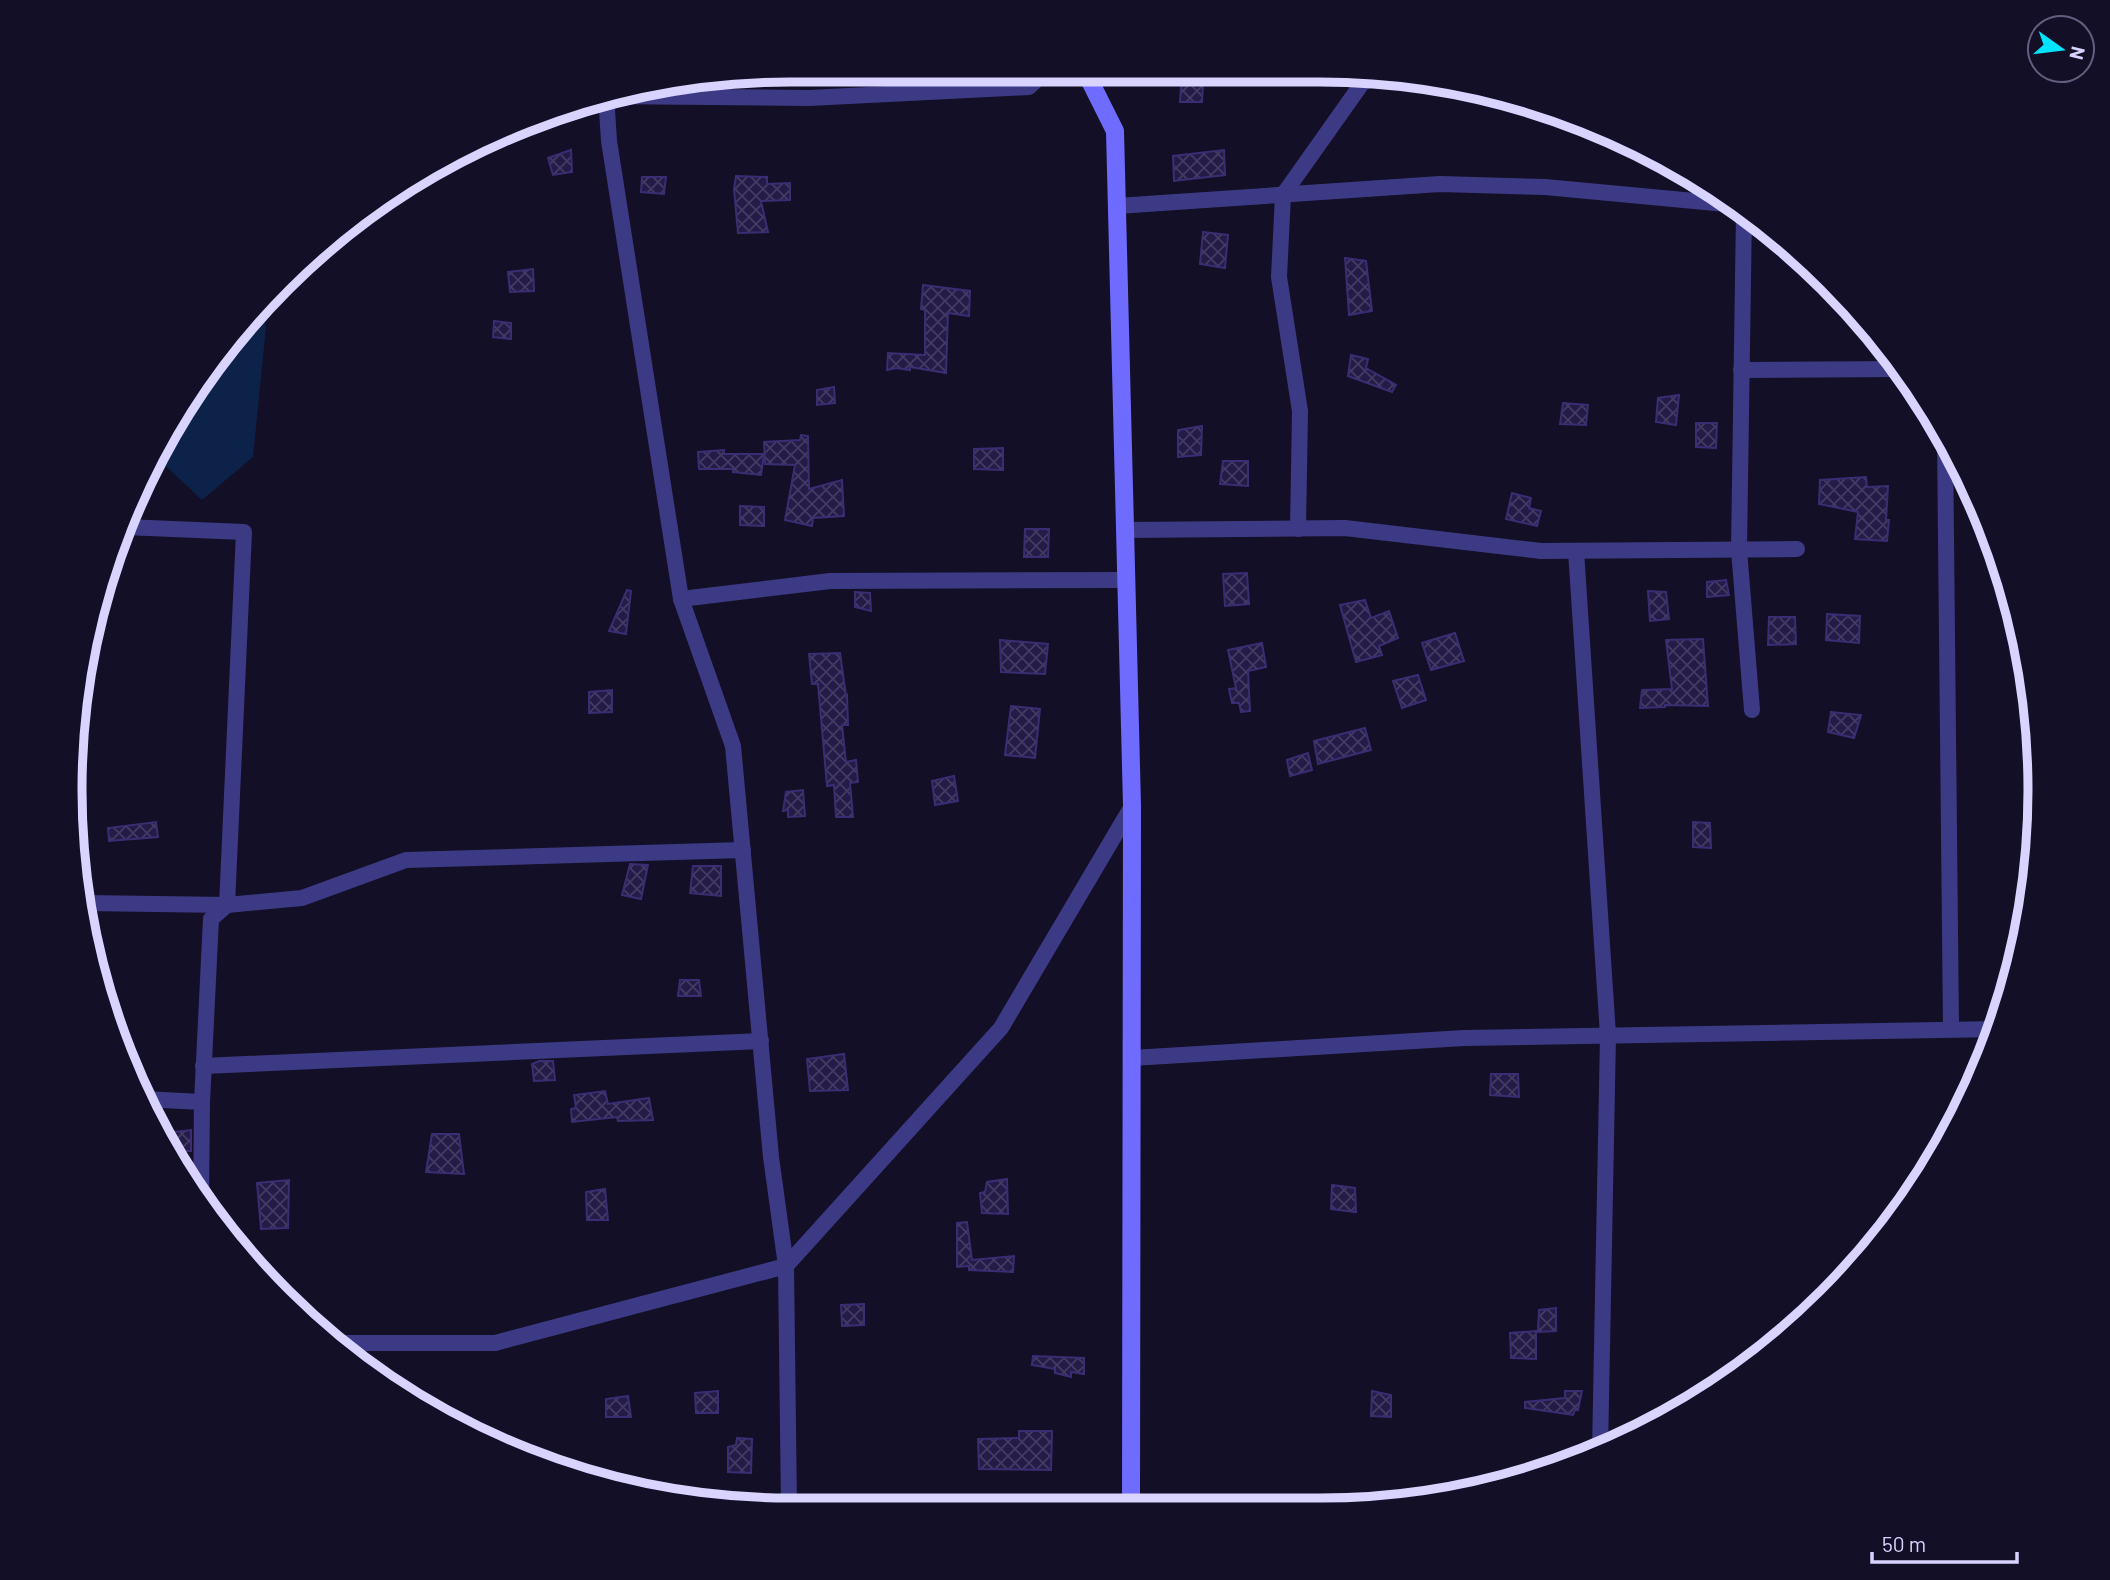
<svg xmlns="http://www.w3.org/2000/svg" width="2110" height="1580" viewBox="0 0 2110 1580" font-family="Barlow,sans-serif">
	<defs>
		<pattern id="building-cross-hatch" width="8" height="8" patternUnits="userSpaceOnUse" patternTransform="scale(1.75)"><rect width="8" height="8" fill="#241b47"/><path d="M0 0l8 8M0 8l8-8" fill="none" stroke="#433b63"/></pattern>
	</defs>
	<rect width="100%" height="100%" fill="#130f26"/>
	<polygon fill="#0c2248" points="262,303 266,327 253,457 202,500 155,456 249,315"/>
	<g fill="url(#building-cross-hatch)" stroke="#3b2d73" stroke-width="2">
		<polygon points="1194,84 1203,84 1202,102 1180,102 1181,86"/>
		<polygon points="571,150 572,172 553,175 548,158"/>
		<polygon points="1224,150 1225,175 1174,181 1173,156"/>
		<polygon points="736,176 767,177 767,184 790,183 790,200 761,201 768,232 738,233 734,189"/>
		<polygon points="642,177 666,177 664,194 641,192"/>
		<polygon points="1203,232 1228,235 1225,268 1200,264"/>
		<polygon points="1345,258 1366,261 1372,311 1349,315"/>
		<polygon points="533,269 534,291 510,292 508,272"/>
		<polygon points="923,285 970,291 969,316 948,313 946,373 910,367 910,370 896,368 887,370 888,353 925,355 925,310 921,309"/>
		<polygon points="494,321 511,323 511,339 493,337"/>
		<polygon points="1351,355 1368,359 1366,368 1396,385 1392,392 1348,376"/>
		<polygon points="834,387 835,403 817,405 817,390"/>
		<polygon points="1679,395 1676,425 1656,422 1658,398"/>
		<polygon points="1563,403 1588,405 1586,425 1560,424"/>
		<polygon points="1696,423 1717,423 1716,448 1696,447"/>
		<polygon points="1202,426 1201,455 1178,457 1178,430"/>
		<polygon points="801,435 808,436 809,489 842,480 844,516 813,518 812,526 785,520 795,465 765,464 764,442 800,440"/>
		<polygon points="1003,448 1003,470 974,469 974,449"/>
		<polygon points="724,450 724,454 764,454 761,475 733,472 733,469 699,469 698,452"/>
		<polygon points="1223,461 1248,461 1248,486 1220,484"/>
		<polygon points="1866,477 1867,487 1888,486 1886,520 1889,520 1887,541 1855,539 1858,512 1819,504 1820,480"/>
		<polygon points="1512,493 1531,498 1529,508 1541,511 1537,526 1506,519"/>
		<polygon points="740,506 764,507 764,526 740,525"/>
		<polygon points="1025,529 1049,529 1048,557 1024,557"/>
		<polygon points="1247,573 1249,604 1225,606 1223,574"/>
		<polygon points="1726,580 1729,595 1707,597 1707,582"/>
		<polygon points="627,590 631,591 626,634 609,631"/>
		<polygon points="1648,591 1666,592 1669,619 1650,621"/>
		<polygon points="855,592 870,593 871,611 855,607"/>
		<polygon points="1365,600 1371,618 1389,611 1398,638 1379,646 1382,655 1356,662 1340,605"/>
		<polygon points="1827,614 1860,616 1859,643 1826,640"/>
		<polygon points="1769,617 1795,617 1796,644 1768,645"/>
		<polygon points="1455,633 1464,661 1431,670 1422,643"/>
		<polygon points="1703,639 1708,706 1665,705 1665,707 1640,708 1642,690 1672,689 1666,640"/>
		<polygon points="1000,640 1048,644 1045,674 1001,672"/>
		<polygon points="1262,643 1266,667 1248,671 1250,711 1241,712 1239,703 1232,703 1229,689 1236,688 1228,650"/>
		<polygon points="840,653 846,696 847,695 848,725 842,725 846,762 856,760 858,782 850,783 853,817 836,817 834,785 827,786 818,684 812,684 809,654"/>
		<polygon points="1418,675 1426,700 1402,708 1393,681"/>
		<polygon points="612,690 612,712 589,713 589,692"/>
		<polygon points="1011,706 1040,709 1035,758 1005,755"/>
		<polygon points="1831,712 1861,715 1854,738 1828,732"/>
		<polygon points="1365,728 1371,750 1318,764 1314,741"/>
		<polygon points="1308,753 1312,770 1290,776 1287,760"/>
		<polygon points="954,776 958,801 935,805 932,781"/>
		<polygon points="803,790 805,816 788,817 788,810 783,811 786,792"/>
		<polygon points="156,822 158,837 109,841 108,828"/>
		<polygon points="1693,822 1710,823 1711,848 1693,847"/>
		<polygon points="630,864 648,865 641,899 622,895"/>
		<polygon points="693,866 721,866 721,896 690,893"/>
		<polygon points="680,980 699,980 701,996 678,996"/>
		<polygon points="844,1054 848,1090 810,1091 807,1059"/>
		<polygon points="539,1061 553,1061 555,1080 534,1081 532,1064"/>
		<polygon points="1491,1074 1518,1074 1519,1097 1490,1095"/>
		<polygon points="605,1091 608,1104 649,1098 653,1120 618,1121 617,1117 572,1122 571,1109 576,1108 574,1095"/>
		<polygon points="191,1130 191,1151 172,1151 174,1132"/>
		<polygon points="432,1134 459,1134 464,1174 426,1172"/>
		<polygon points="1007,1179 1008,1214 982,1213 980,1193 985,1192 987,1182"/>
		<polygon points="289,1180 288,1228 261,1229 257,1183"/>
		<polygon points="1332,1185 1355,1188 1356,1212 1331,1209"/>
		<polygon points="605,1189 608,1220 587,1220 586,1192"/>
		<polygon points="967,1222 972,1260 1014,1256 1013,1272 969,1270 969,1266 957,1267 957,1223"/>
		<polygon points="864,1304 864,1325 842,1326 841,1305"/>
		<polygon points="1556,1308 1556,1331 1538,1332 1539,1310"/>
		<polygon points="1536,1331 1536,1359 1511,1358 1510,1333"/>
		<polygon points="1033,1356 1084,1358 1084,1374 1071,1372 1071,1377 1055,1373 1055,1369 1032,1365"/>
		<polygon points="718,1391 718,1413 696,1413 695,1393"/>
		<polygon points="1372,1391 1391,1395 1391,1417 1371,1416"/>
		<polygon points="1565,1391 1582,1391 1578,1410 1575,1410 1573,1415 1525,1408 1525,1402 1565,1398"/>
		<polygon points="628,1396 631,1417 606,1417 606,1399"/>
		<polygon points="1019,1431 1052,1431 1051,1470 979,1469 978,1439 1019,1438"/>
		<polygon points="737,1438 752,1439 751,1473 728,1472 728,1447 736,1445"/>
	</g>
	<g fill="none" stroke-linecap="round" stroke-linejoin="round">
		<g stroke="#3d3a85" stroke-width="16">
			<polyline points="606,94 609,141 681,599 733,746 771,1157 786,1266 789,1508"/>
			<polyline points="601,96 809,98 1029,87 1046,71"/>
			<polyline points="1117,206 1440,184 1545,187 1737,205"/>
			<polyline points="1744,211 1739,550 1752,710"/>
			<polyline points="1741,370 1902,369"/>
			<polyline points="1945,439 1951,1029"/>
			<polyline points="125,527 244,532 227,905 211,919 202,1102 201,1201"/>
			<polyline points="1298,529 1300,411 1279,277 1283,195 1363,82 1388,75"/>
			<polyline points="1125,530 1345,528 1541,551 1797,549"/>
			<polyline points="1576,551 1608,1035 1600,1452"/>
			<polyline points="681,599 830,581 1126,580"/>
			<polyline points="85,903 227,905 302,898 406,860 743,850"/>
			<polyline points="1132,1058 1464,1038 1999,1029"/>
			<polyline points="203,1066 761,1041"/>
			<polyline points="143,1099 202,1102"/>
			<polyline points="331,1343 495,1343 786,1266 1001,1028 1132,806"/>
		</g>
		<polyline stroke="#6f6bff" stroke-width="18" points="1085,71 1115,131 1132,806 1131,1506"/>
	</g>
	<path d="M0 0H2110V1580H0ZM790 82H1320A708 708 0 0 1 2028 790V790A708 708 0 0 1 1320 1498H790A708 708 0 0 1 82 790V790A708 708 0 0 1 790 82Z" fill="#130f26" fill-rule="evenodd"/>
	<path fill="none" stroke="#d9d4ff" stroke-width="9" d="M790 82H1320A708 708 0 0 1 2028 790V790A708 708 0 0 1 1320 1498H790A708 708 0 0 1 82 790V790A708 708 0 0 1 790 82Z"/>
	<g transform="translate(2061 49) rotate(104)"><circle r="33" fill="#130f26" stroke="#625e7d" stroke-width="2"/>
	<path d="M0-5L12 26L0 18L-12 26Z" fill="#00e5ff"/>
	<text y="-10" font-size="19" font-weight="bold" text-anchor="middle" fill="#d9d4ff">N</text>
	</g>
	<path d="M1872 1552v10h145v-10" fill="none" stroke="#d9d4ff" stroke-width="3.5"/>
	<text x="1882" y="1552" font-size="21" fill="#d9d4ff" stroke="#130f26" stroke-width="5" paint-order="stroke">50 m</text>
</svg>
